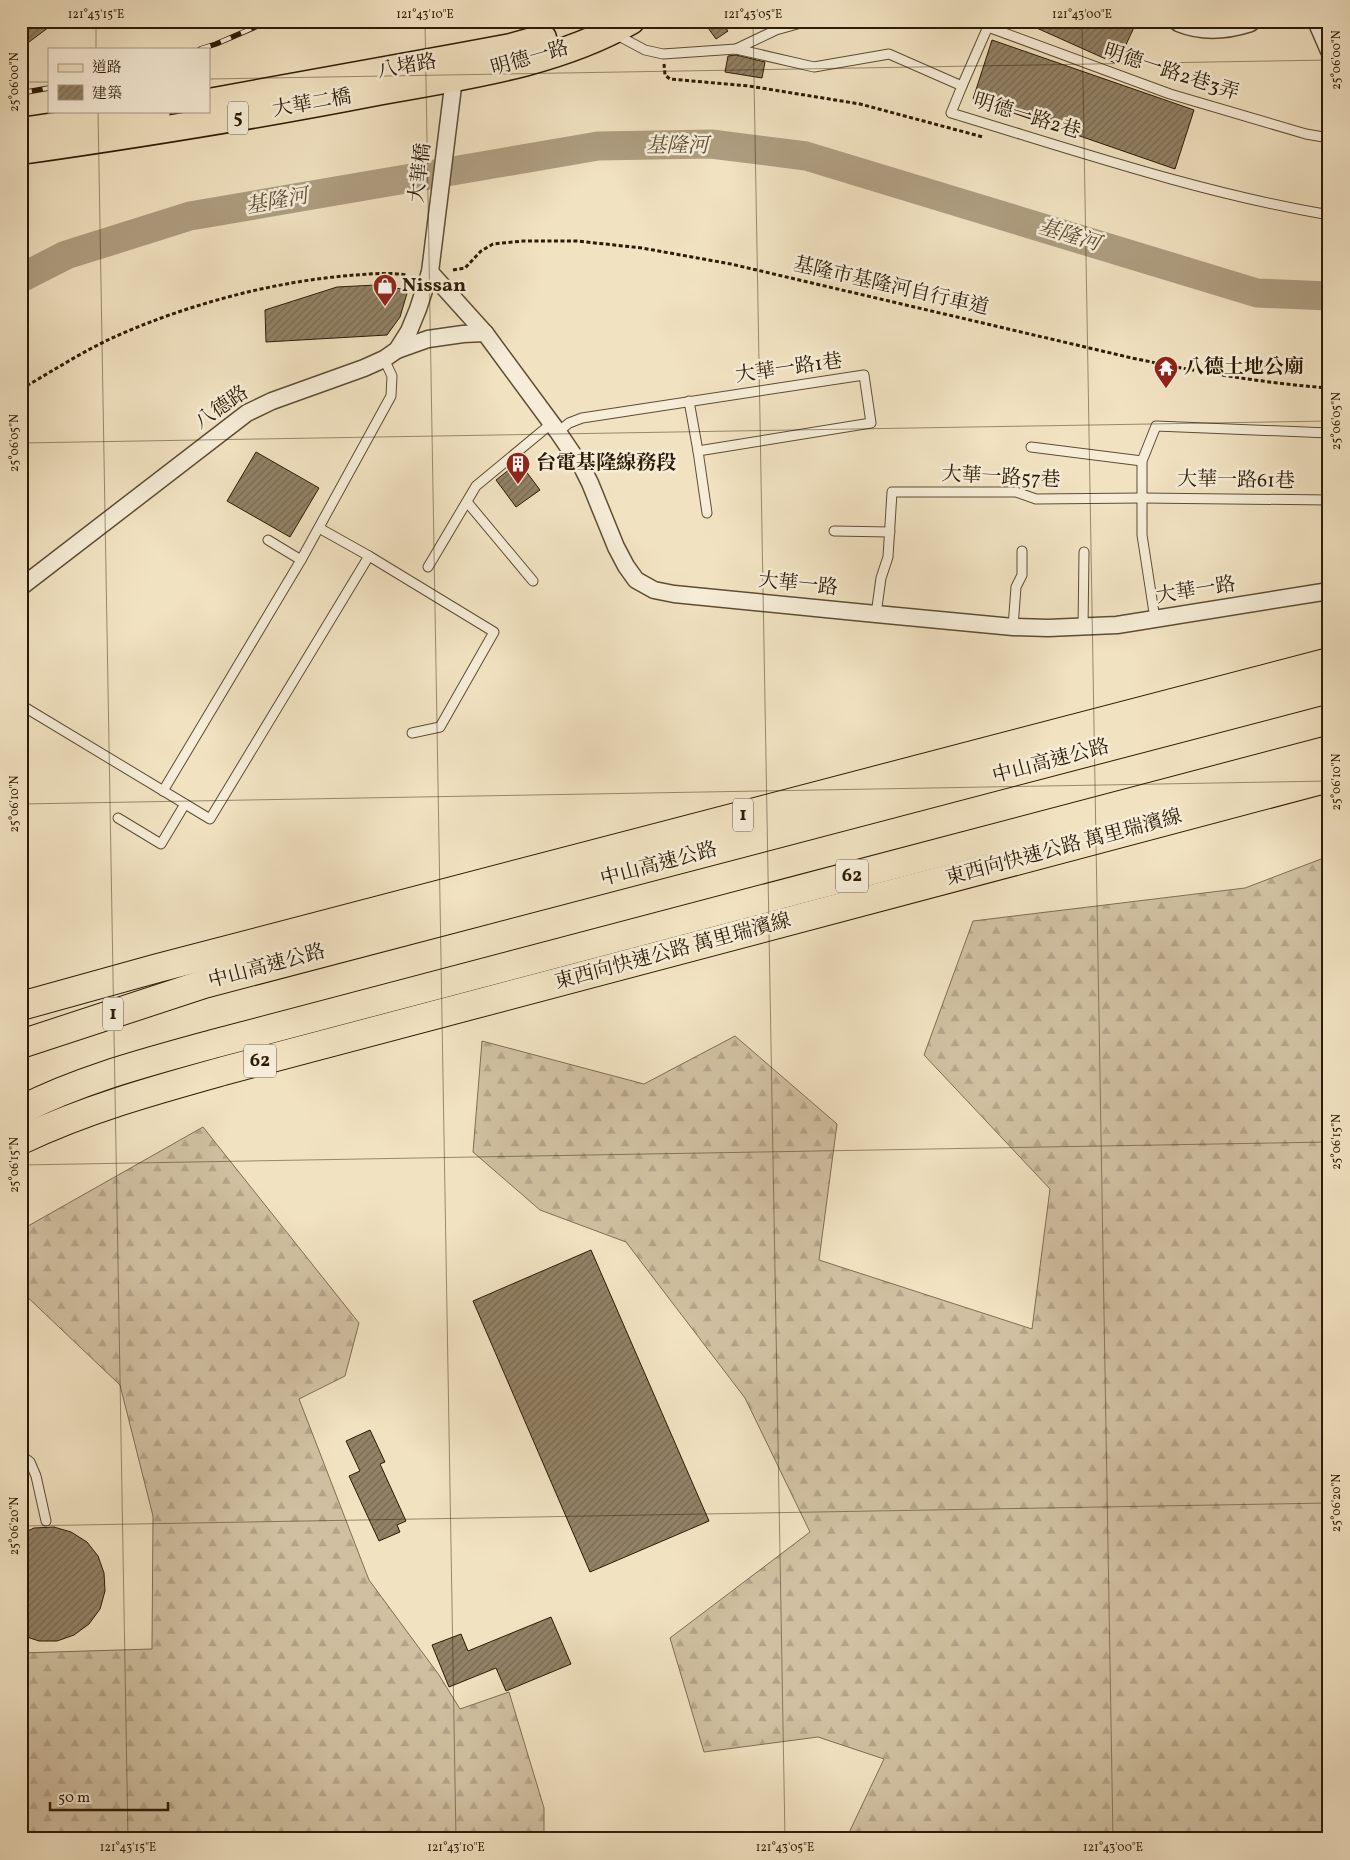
<svg xmlns="http://www.w3.org/2000/svg" width="1350" height="1860" viewBox="0 0 1350 1860" font-family="Vollkorn,'Noto Serif TC',serif">
	<defs>
		<pattern id="forest-firs" width="22" height="20" patternUnits="userSpaceOnUse" patternTransform="scale(1.25)"><rect width="22" height="20" fill="#d0c0a1"/><path d="M5 1l3.5 6h-7zM16 11l3.5 6h-7z" fill="#b3a489"/></pattern>
		<pattern id="building-hatch" width="6" height="6" patternUnits="userSpaceOnUse" patternTransform="scale(1.25)"><rect width="6" height="6" fill="#928266"/><path d="M-1 1l2-2M0 6l6-6M5 7l2-2" fill="none" stroke="#776a52"/></pattern>
	</defs>
	<rect width="100%" height="100%" fill="#f1e2c1"/>
	<filter id="stains"><feTurbulence type="fractalNoise" baseFrequency=".004" numOctaves="4"/><feColorMatrix values="0 0 0 0 .2 0 0 0 0 .09 0 0 0 0 .02 0 0 0 .5 -.17"/></filter>
	<radialGradient id="worn" r=".72"><stop offset=".6" stop-color="#630" stop-opacity="0"/><stop offset="1" stop-color="#630" stop-opacity=".3"/></radialGradient>
	<g fill="url(#forest-firs)" stroke="#7e6e52">
		<polygon points="1329,856 1329,1839 846,1839 884,1759 818,1737 704,1752 670,1638 810,1532 745,1398 626,1242 540,1210 473,1152 482,1041 644,1084 735,1036 837,1124 819,1260 1032,1329 1050,1189 924,1055 973,921 1245,888"/>
		<polygon points="203,1127 359,1323 345,1376 299,1399 369,1580 439,1675 460,1709 509,1692 544,1808 544,1839 21,1839 21,1653 152,1649 153,1516 120,1385 21,1291 21,1230"/>
	</g>
	<g fill="none" stroke-linecap="round" stroke-linejoin="round">
		<polyline stroke="#ae9e81" stroke-width="29" points="21,278 66,255 190,216 598,146 711,144 806,156 1257,293 1329,296"/>
	</g>
	<g fill="url(#building-hatch)" stroke="#2c1b04">
		<polygon points="21,21 57,21 21,48"/>
		<polygon points="703,21 720,21 728,31 716,39"/>
		<polygon points="1021,21 1137,21 1117,64"/>
		<polygon points="992,40 1194,110 1175,169 973,99"/>
		<polygon points="736,55 765,62 762,78 725,72 728,56"/>
		<polygon points="376,285 408,290 400,317 387,335 266,342 265,310 337,287"/>
		<polygon points="256,452 319,488 290,537 227,501"/>
		<polygon points="519,462 540,490 516,507 496,480"/>
		<polygon points="591,1250 709,1521 590,1572 473,1301"/>
		<polygon points="370,1430 385,1462 380,1464 406,1521 397,1525 400,1532 379,1541 349,1476 360,1471 346,1441"/>
		<polygon points="54,1527 71,1532 87,1542 98,1556 104,1573 105,1591 100,1609 89,1624 74,1635 57,1641 39,1641 21,1635 21,1534 34,1528"/>
		<polygon points="551,1617 571,1664 506,1691 496,1668 449,1687 432,1645 461,1634 468,1651"/>
	</g>
	<g fill="none" stroke-linecap="round" stroke-linejoin="round">
		<defs>
			<g id="service">
				<polyline points="978,21 988,27 1170,94 1306,134 1329,138"/>
				<path d="M615,34L645,50L663,54L736,49L814,67L889,54L962,86L951,113C1074,150 1197,192 1324,214L1329,211"/>
				<polyline points="736,49 776,30 808,21"/>
				<polyline points="962,86 990,22"/>
				<polyline points="689,401 698,451"/>
				<polyline points="558,432 569,423 582,418 864,375 871,423 698,451 707,513"/>
				<polyline points="1031,447 1142,461"/>
				<polyline points="467,502 533,581"/>
				<polyline points="834,531 890,532"/>
				<polyline points="268,540 301,560 391,396 392,376 384,359"/>
				<polyline points="369,556 494,632 440,727 412,733"/>
				<polyline points="428,567 476,486 546,428 552,425"/>
				<polyline points="876,614 881,578 888,557 892,492 1016,492 1036,499 1142,498 1329,500"/>
				<polyline points="1155,619 1142,535 1142,461 1156,426 1329,433"/>
				<polyline points="1013,627 1016,587 1022,575 1022,551"/>
				<polyline points="1083,628 1084,552"/>
				<polyline points="21,705 210,819 369,556 319,528"/>
				<polyline points="163,791 301,560"/>
				<polyline points="118,818 161,844 185,804"/>
				<polyline points="21,1455 30,1462 36,1476 46,1521"/>
			</g>
			<g id="minor">
				<polyline points="1316,21 1329,51"/>
				<polyline points="430,272 485,333 558,432 583,469 590,483 616,547 626,566 636,580 654,590 674,594 876,614 1013,627 1048,628 1117,625 1329,591"/>
				<polyline points="397,350 428,339 463,334 485,333"/>
				<polyline points="21,587 247,413 272,401 364,368 384,359 397,350 409,331 418,309 430,272 455,70"/>
			</g>
			<path id="tertiary" d="M1180,21C1202,30 1227,28 1249,21"/>
			<g id="primary">
				<polyline points="209,102 457,57 511,47 543,38"/>
				<polyline points="21,131 157,111"/>
				<path d="M21,151C140,134 259,115 377,92C463,76 554,65 631,21"/>
			</g>
			<g id="trunk">
				<path d="M21,1110C81,1079 148,1062 213,1044L1329,750"/>
				<path d="M21,1140C86,1109 155,1090 223,1071L1329,778"/>
			</g>
			<g id="motorway">
				<polyline points="21,1006 158,968 1329,662"/>
				<polyline points="21,1044 204,984 1329,689"/>
			</g>
		</defs>
		<use href="#service" stroke="#5d4d33" stroke-width="11"/>
		<use href="#minor" stroke="#5d4d33" stroke-width="19"/>
		<use href="#tertiary" stroke="#5d4d33" stroke-width="24"/>
		<use href="#primary" stroke="#2c1b04" stroke-width="29"/>
		<use href="#trunk" stroke="#2c1b04" stroke-width="30"/>
		<use href="#motorway" stroke="#2c1b04" stroke-width="30"/>
		<g stroke="#2c1b04" stroke-width="3" stroke-dasharray="4 2.5" stroke-linecap="butt">
			<polyline points="664,64 665,75 670,79 749,86 860,104 983,137"/>
			<path d="M453,270L465,268L481,251L493,244L523,241H577L642,248L731,264L1132,358C1198,372 1262,383 1329,388"/>
			<path d="M21,389C51,372 80,353 110,339C184,305 274,281 355,275C372,274 390,272 407,275"/>
		</g>
		<use href="#service" stroke="#f6ecd7" stroke-width="9"/>
		<use href="#minor" stroke="#f6ecd7" stroke-width="16"/>
		<use href="#tertiary" stroke="#f6ecd7" stroke-width="21"/>
		<use href="#primary" stroke="#f1e2c1" stroke-width="26"/>
		<use href="#trunk" stroke="#f1e2c1" stroke-width="28"/>
		<use href="#motorway" stroke="#f1e2c1" stroke-width="28"/>
		<defs>
			<g id="rail">
				<polyline points="200,49 216,44 269,21"/>
				<polyline points="21,93 49,88"/>
			</g>
		</defs>
		<use href="#rail" stroke="#2c1b04" stroke-width="5.5"/>
		<use href="#rail" stroke="#f6ecd7" stroke-width="4" stroke-dasharray="11" stroke-linecap="butt"/>
	</g>
	<path fill="none" stroke="#2c1b04" stroke-width="1" stroke-opacity="0.45" d="M96,21V49M425,21L456,1839M753,21L785,1839M1082,21L1113,1839M209,79L1329,60M21,82H49M98,111L128,1839M21,443L1329,421M21,804L1329,781M21,1165L1329,1142M21,1526L1329,1503"/>
	<defs>
		<symbol id="shop-pin" viewBox="-11 -11 22 30"><path d="M0 17L-7.5 6A9.5 9.5 0 1 1 7.5 6Z" fill="#8f2418" stroke="#f6ecd7"/><path d="M-5-2.5h2.3a2.7 3.5 0 0 1 5.4 0H5L5.5 6h-11ZM-1.5-2.5h3a1.5 2.3 0 0 0-3 0Z" fill="#fff"/></symbol>
		<symbol id="temple-pin" viewBox="-11 -11 22 30"><path d="M0 17L-7.5 6A9.5 9.5 0 1 1 7.5 6Z" fill="#8f2418" stroke="#f6ecd7"/><path d="M0-6L5-2H3V0L6.5 2.5H4V6H1.5V3h-3V6H-4V2.5H-6.5L-3 0V-2H-5Z" fill="#fff"/></symbol>
		<symbol id="building-pin" viewBox="-11 -11 22 30"><path d="M0 17L-7.5 6A9.5 9.5 0 1 1 7.5 6Z" fill="#8f2418" stroke="#f6ecd7"/><path d="M-4-6H4V6H1V3H-1V6H-4ZM-2.5-4.3h1.7v1.8h-1.7ZM.8-4.3h1.7v1.8H.8ZM-2.5-1h1.7V.8h-1.7ZM.8-1h1.7V.8H.8Z" fill="#fff"/></symbol>
	</defs>
	<g fill-rule="evenodd">
		<use href="#shop-pin" x="371" y="272" width="28" height="38"/>
		<use href="#temple-pin" x="1152" y="354" width="28" height="38"/>
		<use href="#building-pin" x="504" y="450" width="28" height="38"/>
	</g>
	<g text-anchor="middle" dominant-baseline="central" stroke-width="5" stroke-linejoin="round" paint-order="stroke">
		<g fill="#f6ecd7" stroke="#695a43" stroke-width="1">
			<rect x="228" y="101.5" width="20" height="33" rx="4"/>
			<rect x="733" y="798.5" width="20" height="33" rx="4"/>
			<rect x="836" y="859.5" width="32" height="33" rx="4"/>
			<rect x="103" y="997.5" width="20" height="33" rx="4"/>
			<rect x="244" y="1044.5" width="32" height="33" rx="4"/>
		</g>
		<g font-size="19" font-weight="bold" fill="#2c1b04">
			<text x="238" y="118">5</text>
			<text x="743" y="815">1</text>
			<text x="852" y="876">62</text>
			<text x="113" y="1014">1</text>
			<text x="260" y="1061">62</text>
		</g>
		<g font-size="20" fill="#2c1b04" stroke="#f6ecd7">
			<text transform="translate(530 59) rotate(-16)">明德一路</text>
			<text transform="translate(407 67) rotate(-10)">八堵路</text>
			<text transform="translate(1171 73) rotate(18)">明德一路2巷3弄</text>
			<text transform="translate(312 104) rotate(-10)">大華二橋</text>
			<text transform="translate(1027 117) rotate(17)">明德一路2巷</text>
			<text transform="translate(421 173) rotate(-83)">大華橋</text>
			<text transform="translate(891 287) rotate(13)">基隆市基隆河自行車道</text>
			<text transform="translate(789 369) rotate(-8)">大華一路1巷</text>
			<text transform="translate(222 408) rotate(-34)">八德路</text>
			<text transform="translate(1001 478) rotate(3)">大華一路57巷</text>
			<text transform="translate(1236 481) rotate(1)">大華一路61巷</text>
			<text transform="translate(798 585) rotate(6)">大華一路</text>
			<text transform="translate(1196 591) rotate(-9)">大華一路</text>
			<text transform="translate(1051 762) rotate(-15)">中山高速公路</text>
			<text transform="translate(1064 848) rotate(-15)">東西向快速公路 萬里瑞濱線</text>
			<text transform="translate(659 865) rotate(-15)">中山高速公路</text>
			<text transform="translate(673 952) rotate(-15)">東西向快速公路 萬里瑞濱線</text>
			<text transform="translate(267 967) rotate(-15)">中山高速公路</text>
		</g>
		<g font-size="20" font-weight="bold" fill="#2c1b04" stroke="#f6ecd7" text-anchor="start">
			<text x="402" y="286">Nissan</text>
			<text x="1184" y="368">八德土地公廟</text>
			<text x="536" y="464">台電基隆線務段</text>
		</g>
		<g font-size="21" font-style="italic" fill="#604f36" stroke="#f6ecd7">
			<text x="677" y="146">基隆河</text>
			<text transform="translate(277 202) rotate(-10)">基隆河</text>
			<text transform="translate(1069 236) rotate(17)">基隆河</text>
		</g>
	</g>
	<rect width="1350" height="1860" fill="none" stroke="#f1e2c1" stroke-width="55"/>
	<rect x="48" y="48" width="162" height="65" fill="#f6ecd7" stroke="#a59883"/>
	<rect x="58" y="64" width="25" height="8" fill="#f1e2c1" stroke="#a59883"/>
	<text x="92" y="72" font-size="15" fill="#2c1b04">道路</text>
	<rect x="58" y="85" width="25" height="15" fill="url(#building-hatch)" stroke="#a59883"/>
	<text x="92" y="98" font-size="15" fill="#2c1b04">建築</text>
	<path d="M50 1802v8h118v-8" fill="none" stroke="#2c1b04" stroke-width="2.5"/>
	<text x="58" y="1802" font-size="15" fill="#2c1b04" stroke="#f6ecd7" stroke-width="4" paint-order="stroke">50 m</text>
	<rect x="28" y="28" width="1294" height="1804" fill="none" stroke="#2c1b04" stroke-width="2"/>
	<g font-size="12" text-anchor="middle" fill="#2c1b04">
		<text x="96" y="18">121°43'15"E</text>
		<text x="425" y="18">121°43'10"E</text>
		<text x="753" y="18">121°43'05"E</text>
		<text x="1082" y="18">121°43'00"E</text>
		<text transform="translate(1336 60) rotate(-90)" y="4">25°06'00"N</text>
		<text transform="translate(14 82) rotate(-90)" y="4">25°06'00"N</text>
		<text transform="translate(1336 421) rotate(-90)" y="4">25°06'05"N</text>
		<text transform="translate(14 443) rotate(-90)" y="4">25°06'05"N</text>
		<text transform="translate(1336 782) rotate(-90)" y="4">25°06'10"N</text>
		<text transform="translate(14 804) rotate(-90)" y="4">25°06'10"N</text>
		<text transform="translate(1336 1142) rotate(-90)" y="4">25°06'15"N</text>
		<text transform="translate(14 1165) rotate(-90)" y="4">25°06'15"N</text>
		<text transform="translate(1336 1503) rotate(-90)" y="4">25°06'20"N</text>
		<text transform="translate(14 1526) rotate(-90)" y="4">25°06'20"N</text>
		<text x="128" y="1851">121°43'15"E</text>
		<text x="456" y="1851">121°43'10"E</text>
		<text x="785" y="1851">121°43'05"E</text>
		<text x="1113" y="1851">121°43'00"E</text>
	</g>
	<rect width="100%" height="100%" filter="url(#stains)"/>
	<rect width="100%" height="100%" fill="url(#worn)"/>
</svg>
